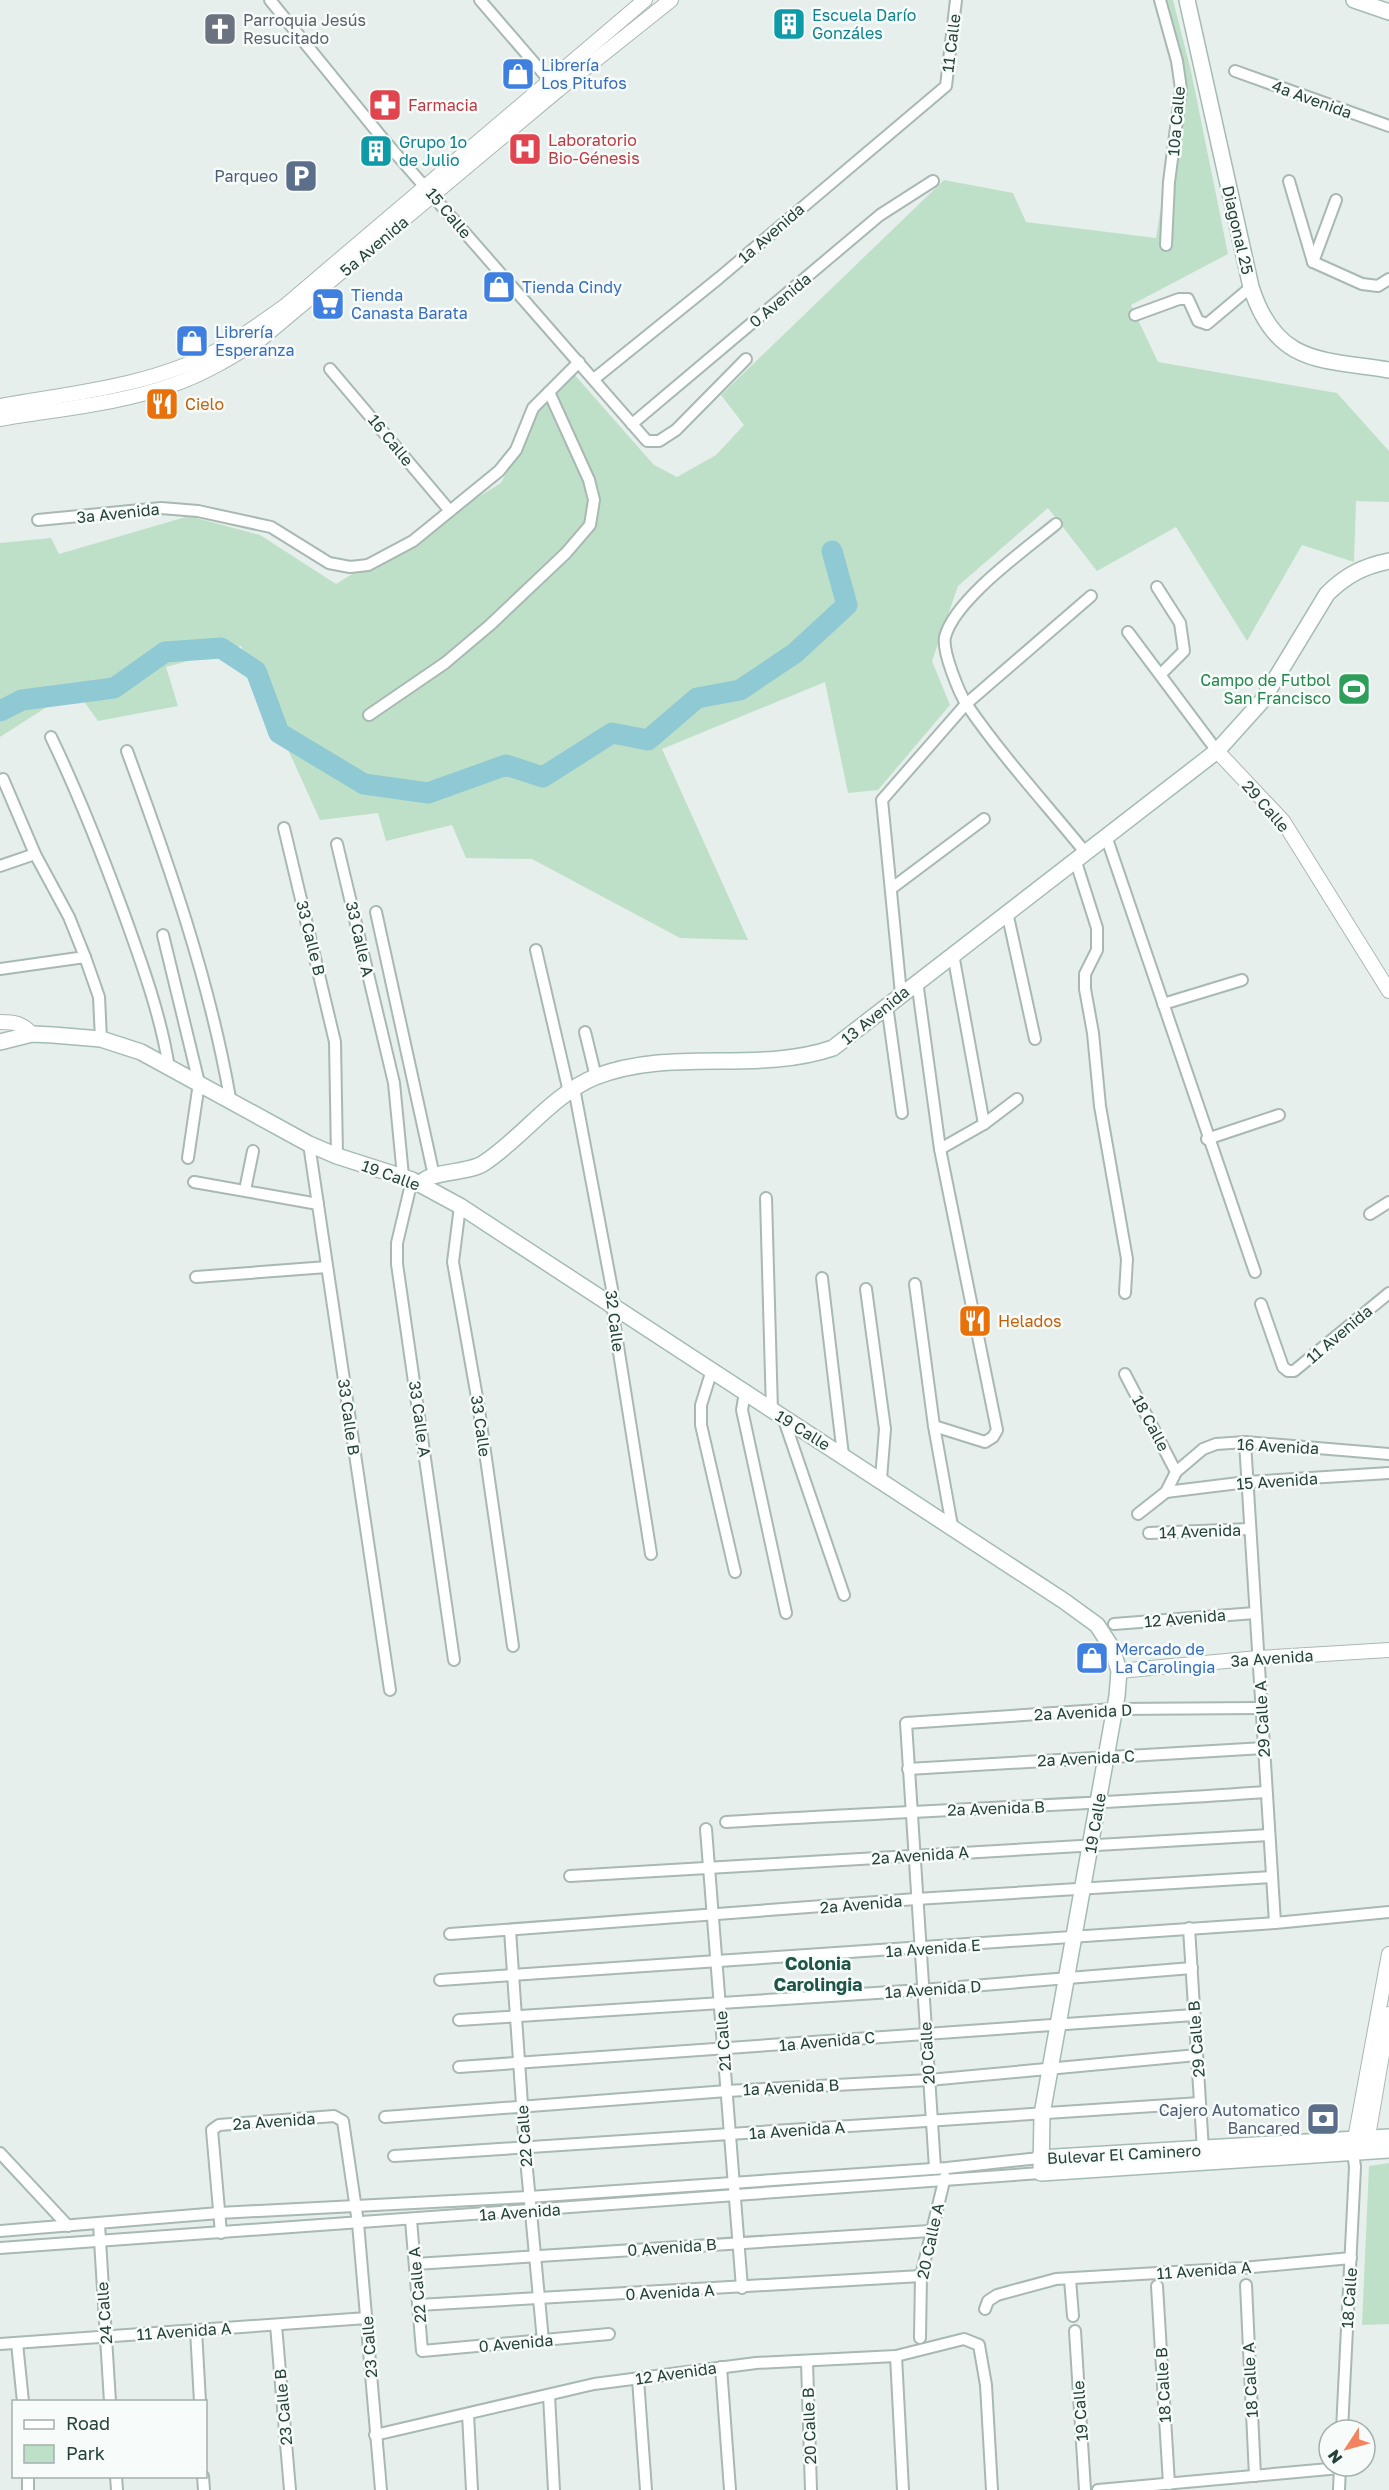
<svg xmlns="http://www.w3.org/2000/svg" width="1389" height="2490" viewBox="0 0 1389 2490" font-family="'Golos Text',sans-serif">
	<rect width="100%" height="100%" fill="#e6efeb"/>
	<g fill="#bfe0c8">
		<polygon points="1153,0 1173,0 1191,71 1228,254 1131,305 1158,362 1337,393 1389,451 1389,502 1356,501 1354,562 1302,545 1247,641 1176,527 1097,571 1048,508 958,586 932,661 950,705 878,790 848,793 825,682 662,749 748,940 680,938 532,859 466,858 452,825 386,841 378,813 320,820 241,646 166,667 178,706 98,721 75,689 0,737 0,543 51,538 59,554 189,516 260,535 336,584 501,483 539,409 573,373 654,465 677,477 716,455 744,425 721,395 944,180 1013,193 1026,222 1156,238 1178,99 1165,9"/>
		<polygon points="1389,2163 1389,2324 1362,2325 1369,2166"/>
	</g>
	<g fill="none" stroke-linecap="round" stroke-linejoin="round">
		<polyline stroke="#8ec9d4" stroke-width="21" points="0,711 22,700 114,688 165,652 221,648 256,671 279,733 364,784 428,793 506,765 543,777 612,733 648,740 697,698 740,690 795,653 847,605 832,551"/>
		<defs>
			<g id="minor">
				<polyline points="270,0 383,139 647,441 659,441 676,430 746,359"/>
				<polyline points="480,0 549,80"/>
				<polyline points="1160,0 1177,61 1181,89 1169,182 1166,245"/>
				<polyline points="1235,71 1389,126"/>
				<polyline points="1289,181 1313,262"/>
				<polyline points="1313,262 1362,284 1378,286 1389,279"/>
				<polyline points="1313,262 1336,200"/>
				<polyline points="1135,315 1179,299 1188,299 1198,321 1207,324 1251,287"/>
				<polyline points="330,369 450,511"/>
				<polyline points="594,379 719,278 946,86 956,0"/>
				<polyline points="632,424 880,215 933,181"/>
				<polyline points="38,520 161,508 198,511 271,527 329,563 350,567 368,565 413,541 499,471 516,450 533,408 579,362"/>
				<path d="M1056,524C1026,549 955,599 945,637C942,651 959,693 967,705C1002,756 1046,804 1085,852"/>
				<polyline points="1157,587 1180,623 1184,651 1161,674"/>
				<polyline points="1128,632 1217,751"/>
				<polyline points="369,715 445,663 490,625 566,553 590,525 594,500 589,480 549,392"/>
				<path d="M51,737C79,795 102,854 124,914C142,964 161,1016 169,1068"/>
				<path d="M127,751C169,865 209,978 230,1098"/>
				<polyline points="3,779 35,854 69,917 85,957 99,997 101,1039"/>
				<polyline points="284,828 335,1042 337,1156"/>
				<polyline points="1106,836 1255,1272"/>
				<polyline points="337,844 394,1083 403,1176"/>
				<polyline points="1075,859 1097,928 1097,950 1085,974 1085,989 1093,1033 1100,1106 1127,1259 1125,1293"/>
				<polyline points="0,866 35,854"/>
				<polyline points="892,888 984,819"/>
				<polyline points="376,912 434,1176"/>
				<polyline points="1007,912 1035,1039"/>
				<polyline points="163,935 199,1083 188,1158"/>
				<polyline points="536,950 569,1092"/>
				<polyline points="953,954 984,1124"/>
				<polyline points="0,969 85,957"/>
				<polyline points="917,981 940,1149 997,1430 993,1437 985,1442 934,1426"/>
				<polyline points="901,994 882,800 966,704 1091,596"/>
				<polyline points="1163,1004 1242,980"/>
				<polyline points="887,1005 902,1113"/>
				<polyline points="585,1032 596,1077"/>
				<polyline points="574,1088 612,1289 614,1321 651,1554"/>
				<polyline points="1207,1139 1279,1115"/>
				<polyline points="309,1144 390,1690"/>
				<polyline points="940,1149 984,1124 1017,1099"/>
				<polyline points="412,1180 397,1243 397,1264 454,1660"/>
				<polyline points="194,1182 318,1204"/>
				<polyline points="245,1190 253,1151"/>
				<polyline points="766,1198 772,1411"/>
				<polyline points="460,1206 453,1262 478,1403 513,1646"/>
				<polyline points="1370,1214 1389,1202"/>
				<polyline points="196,1277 327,1267"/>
				<polyline points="822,1278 843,1455"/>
				<polyline points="915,1284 934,1426 952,1526"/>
				<polyline points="866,1289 885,1429 881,1479"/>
				<polyline points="1261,1304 1283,1367 1288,1371 1294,1371 1389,1293"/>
				<polyline points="712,1370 701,1405 701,1425 735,1572"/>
				<polyline points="1125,1374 1176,1472"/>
				<polyline points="745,1392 742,1410 786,1613"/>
				<polyline points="783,1417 844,1595"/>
				<polyline points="1245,1442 1275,1923"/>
				<polyline points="1166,1492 1247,1482 1389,1473"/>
				<polyline points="1138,1514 1166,1492 1176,1472 1203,1449 1216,1444 1245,1442 1389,1454"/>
				<polyline points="1149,1533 1250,1529"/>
				<polyline points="1114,1624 1255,1613"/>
				<polyline points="908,1769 1264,1748"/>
				<path d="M726,1822C906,1811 1086,1805 1266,1792"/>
				<polyline points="706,1829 742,2288"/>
				<polyline points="570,1876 1269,1835"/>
				<polyline points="1189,1928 1203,2150"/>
				<polyline points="510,1930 525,2148 543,2341"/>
				<polyline points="450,1934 916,1899 1272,1877"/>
				<polyline points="440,1980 1275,1923 1389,1912"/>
				<polyline points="459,2020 922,1990 1192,1968"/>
				<polyline points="459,2067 1194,2015"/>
				<polyline points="385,2117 727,2091 929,2080 1197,2055"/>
				<polyline points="0,2153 68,2226"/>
				<polyline points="394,2156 1200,2103"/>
				<polyline points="935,2168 906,1723 1114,1709 1261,1708"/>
				<polyline points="411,2220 422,2351 609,2334"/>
				<polyline points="99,2224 110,2402"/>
				<polyline points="0,2231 219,2213 529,2197 947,2168 1039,2158"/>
				<polyline points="221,2233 212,2130 219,2125 334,2116 343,2121 358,2223 381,2490"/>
				<polyline points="0,2248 1041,2173"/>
				<polyline points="415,2264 930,2231"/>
				<polyline points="1070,2279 1073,2316"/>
				<polyline points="1246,2285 1255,2476"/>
				<polyline points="1157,2286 1169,2484"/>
				<polyline points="418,2305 921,2276"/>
				<polyline points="985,2309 988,2301 997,2295 1056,2279 1242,2268 1351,2258"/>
				<polyline points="276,2325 290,2490"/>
				<polyline points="196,2330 200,2402"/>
				<polyline points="1075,2331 1085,2490"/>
				<polyline points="920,2338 921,2276 945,2177"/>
				<polyline points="17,2343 23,2402"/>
				<polyline points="0,2344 367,2318"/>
				<polyline points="896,2356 903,2490"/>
				<polyline points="807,2362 811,2490"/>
				<polyline points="721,2367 730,2490"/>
				<polyline points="638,2379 646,2490"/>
				<polyline points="549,2395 554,2490"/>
				<polyline points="468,2414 472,2490"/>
				<polyline points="1342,2430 1355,2167 1353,2152"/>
				<polyline points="375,2435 594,2384 756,2363 896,2356 964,2339 979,2345 986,2385 992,2490"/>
				<polyline points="116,2476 117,2490"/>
				<polyline points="203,2476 204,2490"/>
				<polyline points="28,2490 28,2476"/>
				<polyline points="1098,2490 1340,2468"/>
				<polyline points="1339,2490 1340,2466"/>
			</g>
			<g id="tertiary">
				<path d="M0,406C72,393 151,386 216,351C241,338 263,322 285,306L645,0"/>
				<path d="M0,419C58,409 120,404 175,384C206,373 233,356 261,339L558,90L671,0"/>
				<polyline points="1217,751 1283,821 1389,991"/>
				<path d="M0,1022C14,1022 22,1023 32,1034"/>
				<polyline points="1119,1671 1258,1658 1389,1650"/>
				<polyline points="1366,2148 1389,2014"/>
				<polyline points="1353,2150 1389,1954"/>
			</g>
			<g id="secondary">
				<path d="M1187,0L1251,287C1276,365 1320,359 1389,370"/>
				<polyline points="1354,0 1389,12"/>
				<polyline points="0,1042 32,1034 53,1035 101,1039 141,1052 309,1144 337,1156 412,1180 460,1206 1064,1601 1097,1625 1112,1648 1119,1671 1117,1696 1042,2114 1041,2173 1389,2150"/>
				<path d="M420,1184C430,1170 468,1174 484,1163C522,1138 552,1095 595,1077C671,1047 757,1074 833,1048L1217,751L1262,701L1327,594C1346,575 1364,566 1389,561"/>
				<polyline points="1039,2158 1389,2137"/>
			</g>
		</defs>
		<use href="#minor" stroke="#a8b8b2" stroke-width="14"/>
		<use href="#tertiary" stroke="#a8b8b2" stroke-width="16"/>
		<use href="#secondary" stroke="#a4bbb3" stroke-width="18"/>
		<use href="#minor" stroke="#fff" stroke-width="10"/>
		<use href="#tertiary" stroke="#fff" stroke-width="14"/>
		<use href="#secondary" stroke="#fff" stroke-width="15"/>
	</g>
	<defs>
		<symbol id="building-square" viewBox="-11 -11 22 22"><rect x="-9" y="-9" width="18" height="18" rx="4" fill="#0f9aa8" stroke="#f7fbf9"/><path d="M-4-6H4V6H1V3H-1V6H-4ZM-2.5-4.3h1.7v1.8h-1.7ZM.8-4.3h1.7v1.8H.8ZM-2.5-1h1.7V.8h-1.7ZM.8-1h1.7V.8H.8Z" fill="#fff"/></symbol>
		<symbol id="church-square" viewBox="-11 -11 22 22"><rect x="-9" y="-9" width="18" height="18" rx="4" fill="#6b7280" stroke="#f7fbf9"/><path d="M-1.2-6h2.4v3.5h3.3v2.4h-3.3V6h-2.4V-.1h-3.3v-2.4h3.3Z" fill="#fff"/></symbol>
		<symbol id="shop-square" viewBox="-11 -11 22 22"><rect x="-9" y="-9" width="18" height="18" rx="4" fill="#3f7fe0" stroke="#f7fbf9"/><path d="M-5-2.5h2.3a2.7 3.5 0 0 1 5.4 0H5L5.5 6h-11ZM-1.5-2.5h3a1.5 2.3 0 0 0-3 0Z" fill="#fff"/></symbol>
		<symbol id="pharmacy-square" viewBox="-11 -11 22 22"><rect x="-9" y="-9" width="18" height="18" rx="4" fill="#e0444e" stroke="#f7fbf9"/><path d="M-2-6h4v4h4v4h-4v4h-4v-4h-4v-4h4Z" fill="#fff"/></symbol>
		<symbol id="hospital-square" viewBox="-11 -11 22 22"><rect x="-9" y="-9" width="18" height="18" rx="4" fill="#e0444e" stroke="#f7fbf9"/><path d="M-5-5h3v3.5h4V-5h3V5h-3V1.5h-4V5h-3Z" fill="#fff"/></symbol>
		<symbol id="parking-square" viewBox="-11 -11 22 22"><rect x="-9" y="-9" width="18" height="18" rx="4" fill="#5c6f8a" stroke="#f7fbf9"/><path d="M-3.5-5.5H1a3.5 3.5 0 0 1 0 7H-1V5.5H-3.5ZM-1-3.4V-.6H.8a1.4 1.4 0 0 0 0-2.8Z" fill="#fff"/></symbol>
		<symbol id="supermarket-square" viewBox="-11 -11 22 22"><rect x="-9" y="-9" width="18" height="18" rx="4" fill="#3f7fe0" stroke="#f7fbf9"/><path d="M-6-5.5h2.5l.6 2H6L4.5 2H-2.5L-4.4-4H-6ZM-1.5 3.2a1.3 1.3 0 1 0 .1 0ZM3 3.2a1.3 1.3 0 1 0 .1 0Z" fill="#fff"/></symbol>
		<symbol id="restaurant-square" viewBox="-11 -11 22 22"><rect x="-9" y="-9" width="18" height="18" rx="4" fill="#e8710a" stroke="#f7fbf9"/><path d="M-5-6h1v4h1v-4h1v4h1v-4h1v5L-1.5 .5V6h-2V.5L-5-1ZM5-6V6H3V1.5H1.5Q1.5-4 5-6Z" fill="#fff"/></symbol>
		<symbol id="stadium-square" viewBox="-11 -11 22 22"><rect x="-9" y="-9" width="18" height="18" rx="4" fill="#2e9e5b" stroke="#f7fbf9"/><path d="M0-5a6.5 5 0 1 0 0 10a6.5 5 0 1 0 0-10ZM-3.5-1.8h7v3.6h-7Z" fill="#fff"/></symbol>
		<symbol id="bank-square" viewBox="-11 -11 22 22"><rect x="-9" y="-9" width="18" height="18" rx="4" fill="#5c6f8a" stroke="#f7fbf9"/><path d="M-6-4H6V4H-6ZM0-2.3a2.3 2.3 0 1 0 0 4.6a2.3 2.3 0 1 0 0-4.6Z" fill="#fff"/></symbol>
	</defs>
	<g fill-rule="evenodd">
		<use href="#building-square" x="770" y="5" width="38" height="38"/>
		<use href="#church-square" x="201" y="10" width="38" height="38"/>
		<use href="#shop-square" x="499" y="55" width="38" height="38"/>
		<use href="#pharmacy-square" x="366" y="86" width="38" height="38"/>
		<use href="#hospital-square" x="506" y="130" width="38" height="38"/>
		<use href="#building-square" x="357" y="132" width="38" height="38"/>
		<use href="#parking-square" x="282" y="157" width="38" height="38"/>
		<use href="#shop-square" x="480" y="268" width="38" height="38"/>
		<use href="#supermarket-square" x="309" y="285" width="38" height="38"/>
		<use href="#shop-square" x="173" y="322" width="38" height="38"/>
		<use href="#restaurant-square" x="143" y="385" width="38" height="38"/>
		<use href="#stadium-square" x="1335" y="670" width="38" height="38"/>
		<use href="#restaurant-square" x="956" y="1302" width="38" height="38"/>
		<use href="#shop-square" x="1073" y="1639" width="38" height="38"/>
		<use href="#bank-square" x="1304" y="2100" width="38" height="38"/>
	</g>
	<g text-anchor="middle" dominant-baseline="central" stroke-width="5" stroke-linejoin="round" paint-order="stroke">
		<g font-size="16" fill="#0d838f" stroke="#f7fbf9" text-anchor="start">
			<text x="812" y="15">Escuela Darío<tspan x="812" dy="18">Gonzáles</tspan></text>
			<text x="399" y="142">Grupo 1o<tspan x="399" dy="18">de Julio</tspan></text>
		</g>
		<g font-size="16" fill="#5b616d" stroke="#f7fbf9" text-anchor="start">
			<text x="243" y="20">Parroquia Jesús<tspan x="243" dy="18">Resucitado</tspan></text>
		</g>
		<g font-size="16" fill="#24423a" stroke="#f7fbf9">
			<text transform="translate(951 43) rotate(-83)">11 Calle</text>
			<text transform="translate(1312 99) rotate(20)">4a Avenida</text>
			<text transform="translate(1176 121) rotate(-85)">10a Calle</text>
			<text transform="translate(449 213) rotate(50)">15 Calle</text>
			<text transform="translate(1238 230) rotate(77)">Diagonal 25</text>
			<text transform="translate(771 233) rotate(-41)">1a Avenida</text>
			<text transform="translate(374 246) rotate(-40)">5a Avenida</text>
			<text transform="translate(780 300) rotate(-40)">0 Avenida</text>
			<text transform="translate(391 440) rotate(51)">16 Calle</text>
			<text transform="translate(118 513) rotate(-6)">3a Avenida</text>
			<text transform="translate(1266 806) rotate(49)">29 Calle</text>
			<text transform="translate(311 938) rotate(76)">33 Calle B</text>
			<text transform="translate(360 939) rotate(77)">33 Calle A</text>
			<text transform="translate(875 1015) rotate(-39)">13 Avenida</text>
			<text transform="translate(391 1175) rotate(20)">19 Calle</text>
			<text transform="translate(615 1321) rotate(83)">32 Calle</text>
			<text transform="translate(1339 1334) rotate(-40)">11 Avenida</text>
			<text transform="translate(349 1417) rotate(82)">33 Calle B</text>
			<text transform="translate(420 1419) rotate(82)">33 Calle A</text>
			<text transform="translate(1151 1423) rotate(62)">18 Calle</text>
			<text transform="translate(481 1426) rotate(82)">33 Calle</text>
			<text transform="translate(803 1430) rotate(32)">19 Calle</text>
			<text transform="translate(1278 1446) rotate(3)">16 Avenida</text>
			<text transform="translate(1277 1481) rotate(-4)">15 Avenida</text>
			<text transform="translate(1200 1531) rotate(-2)">14 Avenida</text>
			<text transform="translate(1185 1618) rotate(-5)">12 Avenida</text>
			<text transform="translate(1272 1658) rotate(-4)">3a Avenida</text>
			<text transform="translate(1083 1712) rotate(-3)">2a Avenida D</text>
			<text transform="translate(1262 1719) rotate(-93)">29 Calle A</text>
			<text transform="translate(1086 1758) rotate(-3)">2a Avenida C</text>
			<text transform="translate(996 1808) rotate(-2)">2a Avenida B</text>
			<text transform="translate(1095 1823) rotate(-80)">19 Calle</text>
			<text transform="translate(920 1855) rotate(-4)">2a Avenida A</text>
			<text transform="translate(861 1904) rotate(-5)">2a Avenida</text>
			<text transform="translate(933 1948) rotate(-4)">1a Avenida E</text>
			<text transform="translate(933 1989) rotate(-4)">1a Avenida D</text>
			<text transform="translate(1196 2039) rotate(-94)">29 Calle B</text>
			<text transform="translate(723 2041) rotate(-94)">21 Calle</text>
			<text transform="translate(827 2041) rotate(-5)">1a Avenida C</text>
			<text transform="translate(927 2053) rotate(-93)">20 Calle</text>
			<text transform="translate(791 2087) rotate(-3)">1a Avenida B</text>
			<text transform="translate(274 2121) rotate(-4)">2a Avenida</text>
			<text transform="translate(797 2130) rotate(-4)">1a Avenida A</text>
			<text transform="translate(524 2136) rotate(-94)">22 Calle</text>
			<text transform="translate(1124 2154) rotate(-3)">Bulevar El Caminero</text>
			<text transform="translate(520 2212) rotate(-4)">1a Avenida</text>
			<text transform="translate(930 2241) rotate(-78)">20 Calle A</text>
			<text transform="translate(672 2247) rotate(-4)">0 Avenida B</text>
			<text transform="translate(1204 2270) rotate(-4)">11 Avenida A</text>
			<text transform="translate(417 2285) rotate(-95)">22 Calle A</text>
			<text transform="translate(670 2292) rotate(-3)">0 Avenida A</text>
			<text transform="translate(1349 2298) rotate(-86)">18 Calle</text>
			<text transform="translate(104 2313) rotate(-94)">24 Calle</text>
			<text transform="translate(184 2331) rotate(-4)">11 Avenida A</text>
			<text transform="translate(516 2343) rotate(-5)">0 Avenida</text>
			<text transform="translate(369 2347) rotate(-94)">23 Calle</text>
			<text transform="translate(676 2373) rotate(-8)">12 Avenida</text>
			<text transform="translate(1250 2380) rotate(-93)">18 Calle A</text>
			<text transform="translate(1163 2385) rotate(-93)">18 Calle B</text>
			<text transform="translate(283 2407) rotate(-95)">23 Calle B</text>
			<text transform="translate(1080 2411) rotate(-94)">19 Calle</text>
			<text transform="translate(809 2426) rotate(-92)">20 Calle B</text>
		</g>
		<g font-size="16" fill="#366cbe" stroke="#f7fbf9" text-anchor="start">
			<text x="541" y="65">Librería<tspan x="541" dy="18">Los Pitufos</tspan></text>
			<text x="522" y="287">Tienda Cindy</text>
			<text x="351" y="295">Tienda<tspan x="351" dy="18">Canasta Barata</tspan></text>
			<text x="215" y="332">Librería<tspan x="215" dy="18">Esperanza</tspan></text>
			<text x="1115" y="1649">Mercado de<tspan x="1115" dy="18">La Carolingia</tspan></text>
		</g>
		<g font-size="16" fill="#be3a42" stroke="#f7fbf9" text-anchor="start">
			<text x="408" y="105">Farmacia</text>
			<text x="548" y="140">Laboratorio<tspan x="548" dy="18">Bio-Génesis</tspan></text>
		</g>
		<g font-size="16" fill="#4e5e75" stroke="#f7fbf9" text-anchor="end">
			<text x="278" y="176">Parqueo</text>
			<text x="1300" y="2110">Cajero Automatico<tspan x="1300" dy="18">Bancared</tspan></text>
		</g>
		<g font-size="16" fill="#c56008" stroke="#f7fbf9" text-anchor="start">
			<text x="185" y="404">Cielo</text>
			<text x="998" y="1321">Helados</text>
		</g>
		<g font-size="16" fill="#27864d" stroke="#f7fbf9" text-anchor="end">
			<text x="1331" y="680">Campo de Futbol<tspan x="1331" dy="18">San Francisco</tspan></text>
		</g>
		<g font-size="18" font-weight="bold" fill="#1f5548" stroke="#f7fbf9">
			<text x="818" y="1963">Colonia<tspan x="818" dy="21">Carolingia</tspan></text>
		</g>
	</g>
	<rect x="12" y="2400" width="195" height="78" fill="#f7fbf9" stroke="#a3b1ad" stroke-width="1.5"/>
	<rect x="24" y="2420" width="30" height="9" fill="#ffffff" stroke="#a3b1ad" stroke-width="1.5"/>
	<text x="66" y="2430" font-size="18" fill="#24423a">Road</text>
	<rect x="24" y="2445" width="30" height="18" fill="#bfe0c8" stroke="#a3b1ad" stroke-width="1.5"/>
	<text x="66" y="2460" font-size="18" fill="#24423a">Park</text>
	<g transform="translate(1347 2448) rotate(234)"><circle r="28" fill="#f7fbf9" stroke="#a3b1ad" stroke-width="1.5"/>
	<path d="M0-4.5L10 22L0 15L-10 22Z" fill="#f4845f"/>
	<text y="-9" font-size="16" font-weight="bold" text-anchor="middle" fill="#24423a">N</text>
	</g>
</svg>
